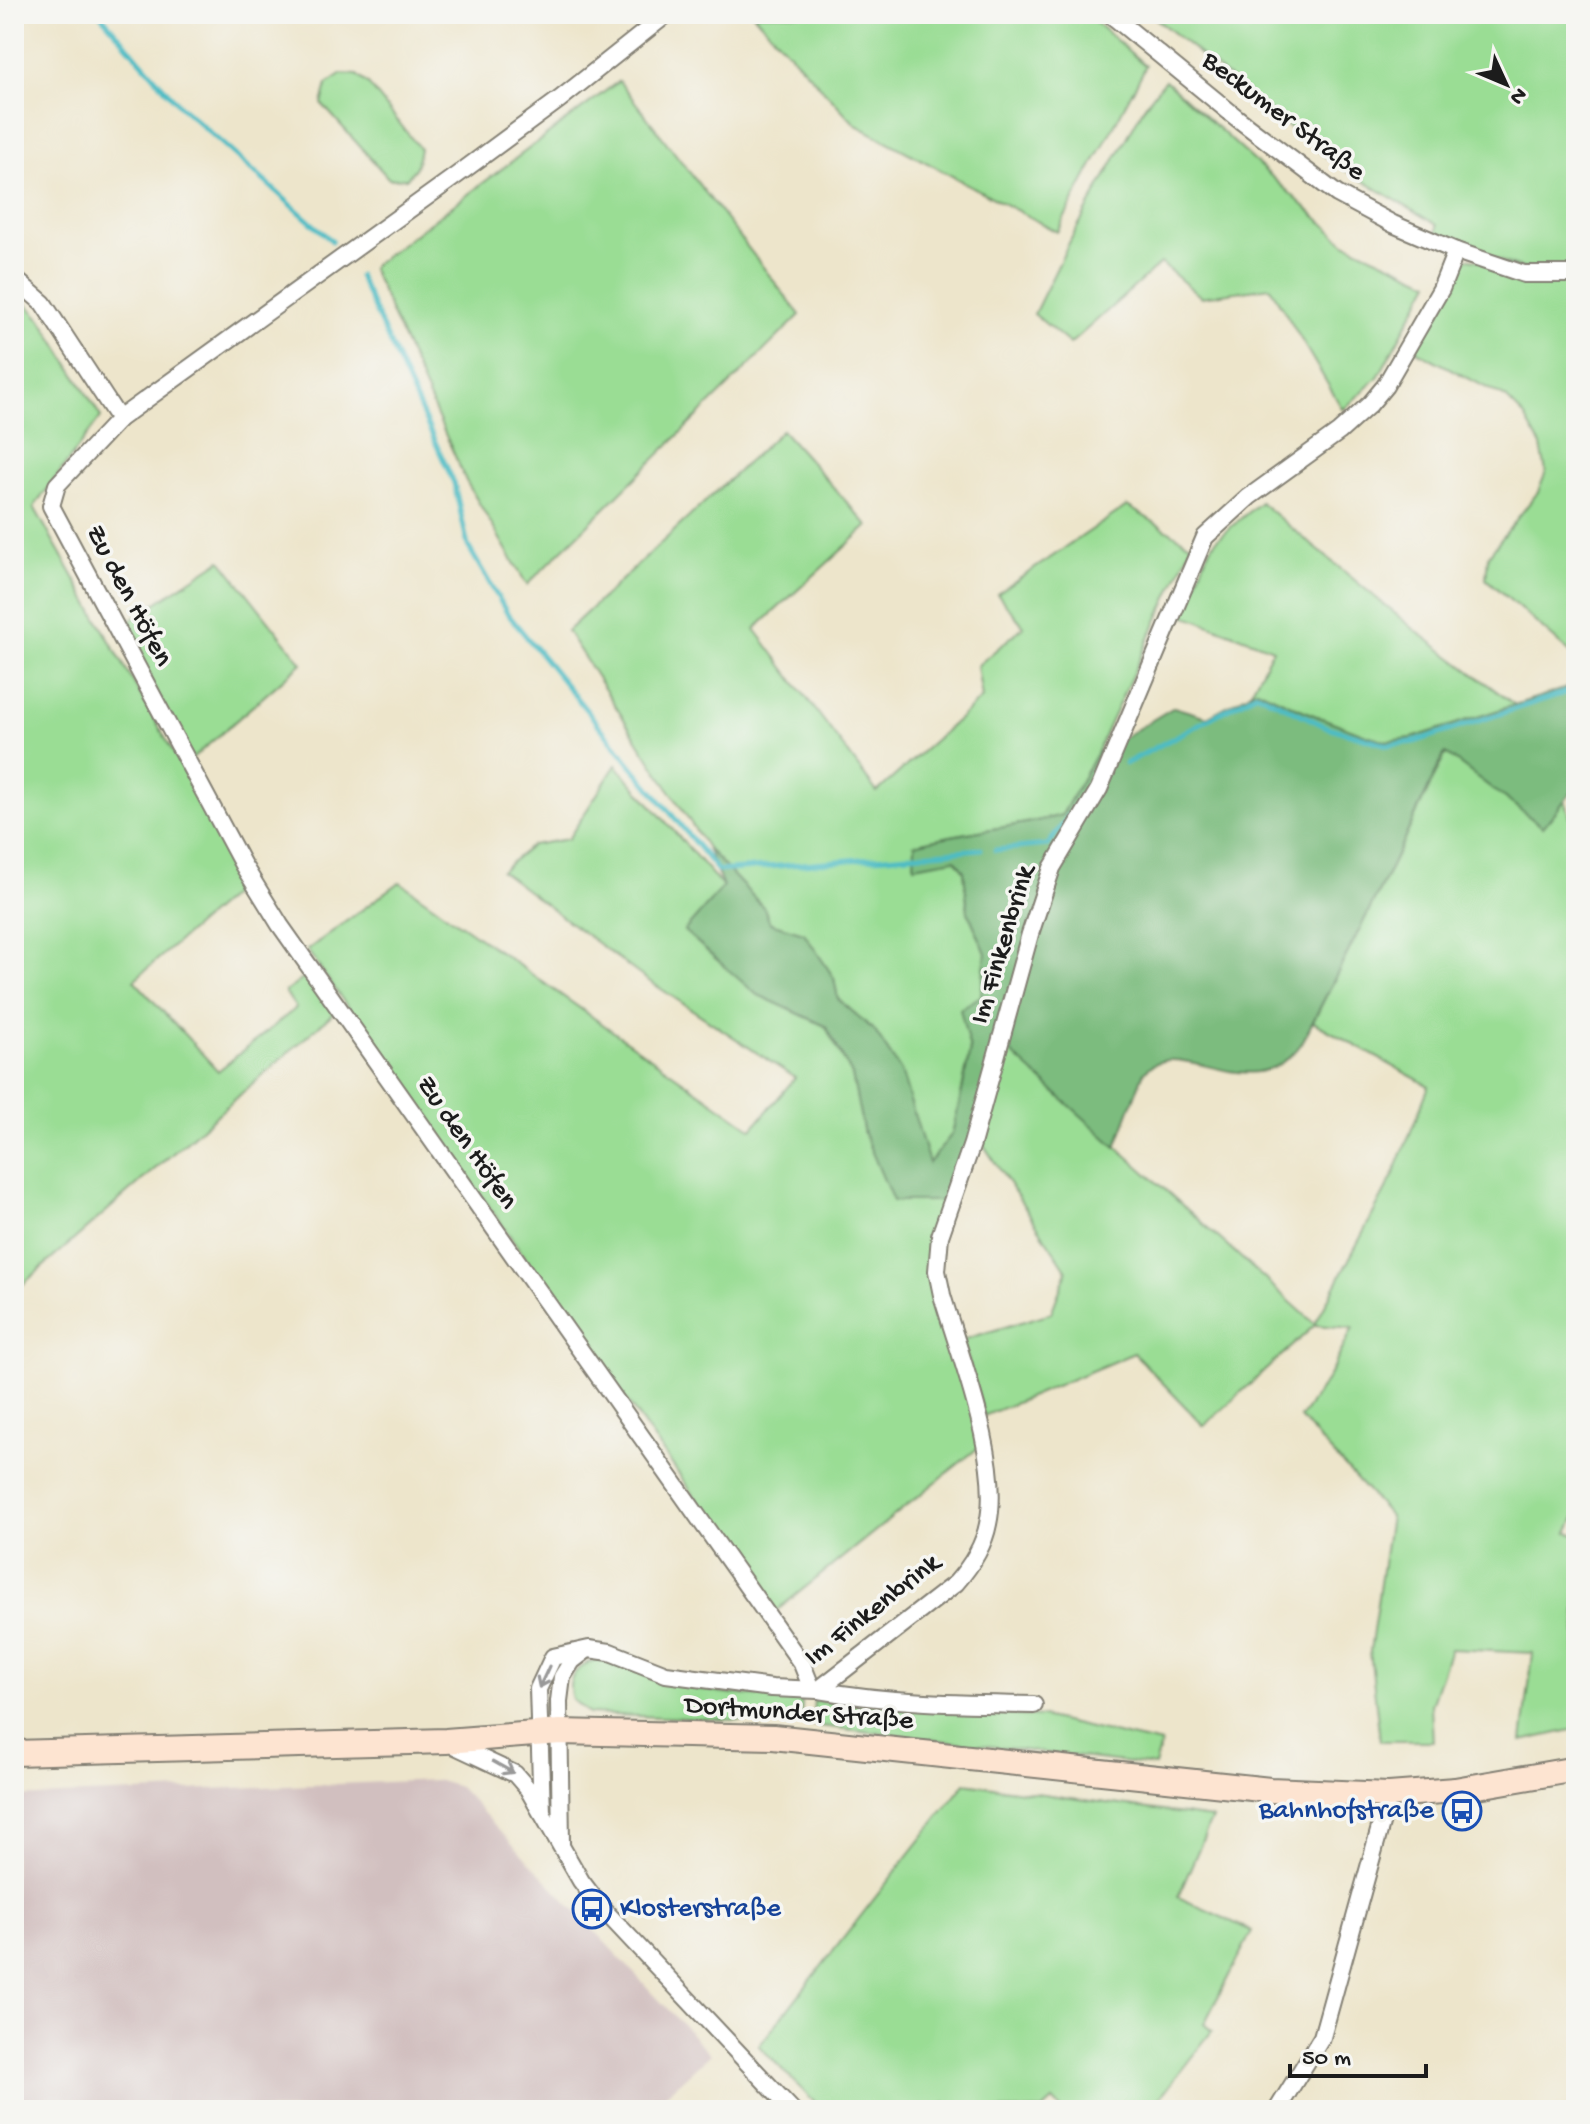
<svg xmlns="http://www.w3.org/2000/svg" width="1590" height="2124" viewBox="0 0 1590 2124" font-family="'Gochi Hand',sans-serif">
	<rect width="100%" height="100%" fill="#f6f6f2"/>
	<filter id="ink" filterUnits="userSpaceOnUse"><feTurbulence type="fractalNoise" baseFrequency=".0125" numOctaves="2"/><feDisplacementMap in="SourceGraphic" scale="16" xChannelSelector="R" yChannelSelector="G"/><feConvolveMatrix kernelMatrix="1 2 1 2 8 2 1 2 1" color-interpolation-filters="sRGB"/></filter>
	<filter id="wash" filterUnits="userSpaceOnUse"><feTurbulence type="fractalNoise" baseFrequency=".006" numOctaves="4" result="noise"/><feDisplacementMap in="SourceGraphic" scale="32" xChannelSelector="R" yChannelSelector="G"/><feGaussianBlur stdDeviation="1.8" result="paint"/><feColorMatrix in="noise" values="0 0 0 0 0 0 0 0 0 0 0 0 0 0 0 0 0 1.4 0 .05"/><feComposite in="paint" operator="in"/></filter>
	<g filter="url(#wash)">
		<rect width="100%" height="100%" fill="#ede5cb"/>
		<polygon fill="#d1bfbf" points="436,1780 459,1787 710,2054 649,2110 14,2110 14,1797"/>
		<g fill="#9add94" stroke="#5b7c58" stroke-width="2">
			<polygon points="753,14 1086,14 1146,66 1057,232 856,125"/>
			<polygon points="1150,14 1567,14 1576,27 1576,270 1524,269 1462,248 1437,235 1437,225 1335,164"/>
			<polygon points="342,74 357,75 369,85 420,149 416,167 407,178 389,179 322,104 327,84"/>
			<polygon points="1165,80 1345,243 1430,282 1378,377 1343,410 1270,287 1201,297 1161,263 1070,344 1034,314 1071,239 1144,107"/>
			<polygon points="619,81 800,315 527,585 466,481 371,267"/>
			<polygon points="1460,257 1576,278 1576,658 1486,579 1488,556 1538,492 1546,472 1541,446 1525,417 1506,398 1415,350 1460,273 1456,270"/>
			<polygon points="14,291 41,319 101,417 34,507 193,787 243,885 134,980 218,1071 296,1008 285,992 307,976 336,1011 14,1292"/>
			<path d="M782,430L868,526L755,629L877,792L982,698L977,666L1024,626L997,594L1127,506L1192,545L1096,754L1062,815C1014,828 964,831 915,844L955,859L964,871L968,912L986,953L981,996L961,1009L970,1050L961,1096L952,1134L928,1164L901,1072L874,1030L838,999L834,978L804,933L770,923L764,908L707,848L567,631Z"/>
			<path d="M1260,502L1415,630L1515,705C1482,716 1422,741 1390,741C1361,741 1286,703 1257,689L1250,693L1273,649L1184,615L1207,554L1217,539Z"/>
			<polygon points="221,560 302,663 192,759 121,626"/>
			<polygon points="1446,753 1543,827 1565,800 1576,834 1576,1516 1568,1532 1576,1534 1576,1729 1522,1741 1533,1653 1450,1649 1431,1705 1433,1741 1380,1741 1370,1651 1390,1516 1300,1418 1327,1380 1353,1328 1315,1325 1204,1426 1134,1353 984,1416 962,1340 1051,1313 1067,1271 983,1144 1009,1050 1315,1324 1393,1176 1429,1086 1313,1022 1385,879"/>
			<polygon points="616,765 723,887 685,931 756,994 825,1026 852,1075 864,1134 949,1201 934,1254 983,1444 776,1611 307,950 400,882 752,1129 795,1078 640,975 501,871 532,845 568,839"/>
			<path d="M598,1659C628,1663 655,1681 686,1687C723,1695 764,1696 802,1700L801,1723L589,1714L572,1699C565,1678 577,1665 598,1659Z"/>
			<polygon points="814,1701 1042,1717 1161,1744 1155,1766 812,1725"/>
			<polygon points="965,1783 1212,1818 1178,1897 1252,1931 1204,2024 1212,2031 1150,2110 1062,2110 1053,2101 1043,2110 953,2110 945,2102 939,2110 822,2110 759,2046"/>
		</g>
		<path fill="#7bbc7e" stroke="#4c6c4d" stroke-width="2" d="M1576,685V787L1543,827L1445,753L1385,879L1302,1043C1250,1114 1177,1029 1143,1074L1116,1147L1009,1051L983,1144L970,1141L949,1201H893L864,1134L852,1075L826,1026L756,994L684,931L723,887L707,848L764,908L770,923L804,933L834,978L838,999L874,1030L901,1071L929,1163L952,1134L961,1096L970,1050L960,1009L981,996L986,953L968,912L964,871L955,859L914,866L915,844C964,831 1014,828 1062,815L1096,754L1174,707L1207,717L1257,689L1309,713L1366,735L1387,741L1412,738Z"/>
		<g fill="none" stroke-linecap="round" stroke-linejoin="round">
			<g stroke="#4dbcc4" stroke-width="5">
				<polyline points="100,14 181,107 332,241"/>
				<polyline points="359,276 454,483 468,546 507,613 718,871 981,849"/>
				<polyline points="1125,764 1257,693 1327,727 1388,745 1414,742 1576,689"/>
				<polyline points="995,850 1048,845 1095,779"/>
			</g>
		</g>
	</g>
	<g filter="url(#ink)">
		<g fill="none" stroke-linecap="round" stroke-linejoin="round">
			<defs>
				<g id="minor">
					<polyline points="1110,14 1237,118 1337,194 1393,224 1456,251 1524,274 1576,274"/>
					<polyline points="14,278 43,303 119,419 57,485 51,506 243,865 280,925 802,1664 812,1689"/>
					<polyline points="119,419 457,175 560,99 667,14"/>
					<path d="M818,1690C890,1703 961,1704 1034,1705"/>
					<polyline points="451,1744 515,1774 528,1789 541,1812"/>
					<polyline points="561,1843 559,1701 562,1677 572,1661 585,1651"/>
					<path d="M792,2110L600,1906L581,1881L542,1813L538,1689L553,1657L589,1649L610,1652L666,1674L772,1688L818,1690L956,1583C970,1567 984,1545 988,1524C1002,1461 960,1357 942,1295L937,1271L940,1236L972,1144L1030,934L1052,868L1099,789L1205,537L1249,497L1339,432L1370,404L1385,386L1441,289L1456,251"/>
					<polyline points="1277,2110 1322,2037 1389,1795"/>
				</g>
				<polyline id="secondary" points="14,1753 446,1741 560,1732 773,1737 1270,1790 1389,1795 1455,1790 1576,1769"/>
			</defs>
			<use href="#minor" stroke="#848074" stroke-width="20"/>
			<use href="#secondary" stroke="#848074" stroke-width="28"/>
			<use href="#minor" stroke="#fff" stroke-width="16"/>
			<use href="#secondary" stroke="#fde4d1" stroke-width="24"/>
		</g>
		<defs><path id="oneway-shaft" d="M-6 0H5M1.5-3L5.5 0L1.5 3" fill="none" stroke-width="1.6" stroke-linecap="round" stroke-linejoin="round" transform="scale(2)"/></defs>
		<g stroke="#999">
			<use href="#oneway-shaft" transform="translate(544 1677) rotate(115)"/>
			<use href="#oneway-shaft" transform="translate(503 1767) rotate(29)"/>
		</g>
	</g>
	<defs>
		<symbol id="bus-ring" viewBox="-11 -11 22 22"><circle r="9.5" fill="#f6f6f2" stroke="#1a4fb4" stroke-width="1.5"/><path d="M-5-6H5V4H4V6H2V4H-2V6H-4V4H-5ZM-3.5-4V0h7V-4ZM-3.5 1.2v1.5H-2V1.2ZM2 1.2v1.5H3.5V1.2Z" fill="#1a4fb4"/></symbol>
	</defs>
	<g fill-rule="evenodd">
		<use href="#bus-ring" x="1440" y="1789" width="44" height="44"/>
		<use href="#bus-ring" x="570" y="1887" width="44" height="44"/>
	</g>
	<g text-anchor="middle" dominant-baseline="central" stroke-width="7" stroke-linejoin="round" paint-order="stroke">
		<g font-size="28" fill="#1c1c1c" stroke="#f6f6f2">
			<text transform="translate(1283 117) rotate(37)">Beckumer Straße</text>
			<text transform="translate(128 596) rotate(62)">Zu den Höfen</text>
			<text transform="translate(1004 945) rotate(-73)">Im Finkenbrink</text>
			<text transform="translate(466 1143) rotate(55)">Zu den Höfen</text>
			<text transform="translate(873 1611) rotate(-38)">Im Finkenbrink</text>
			<text transform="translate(799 1714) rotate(4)">Dortmunder Straße</text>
		</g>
		<g font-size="28" fill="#164399" stroke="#f6f6f2" text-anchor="end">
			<text x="1434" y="1811">Bahnhofstraße</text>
			<text x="620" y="1909" text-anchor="start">Klosterstraße</text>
		</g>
	</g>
	<rect width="1590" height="2124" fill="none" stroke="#f6f6f2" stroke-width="48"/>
	<g transform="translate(1506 84) rotate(134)" stroke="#f6f6f2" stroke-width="6" paint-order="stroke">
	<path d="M0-6L14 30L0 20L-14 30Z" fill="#1c1c1c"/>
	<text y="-12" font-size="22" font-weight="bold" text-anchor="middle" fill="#1c1c1c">N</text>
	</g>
	<path d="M1290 2064v12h136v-12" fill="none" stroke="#1c1c1c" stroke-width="4"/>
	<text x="1302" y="2064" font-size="24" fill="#1c1c1c" stroke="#f6f6f2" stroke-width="6" paint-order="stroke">50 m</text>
</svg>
